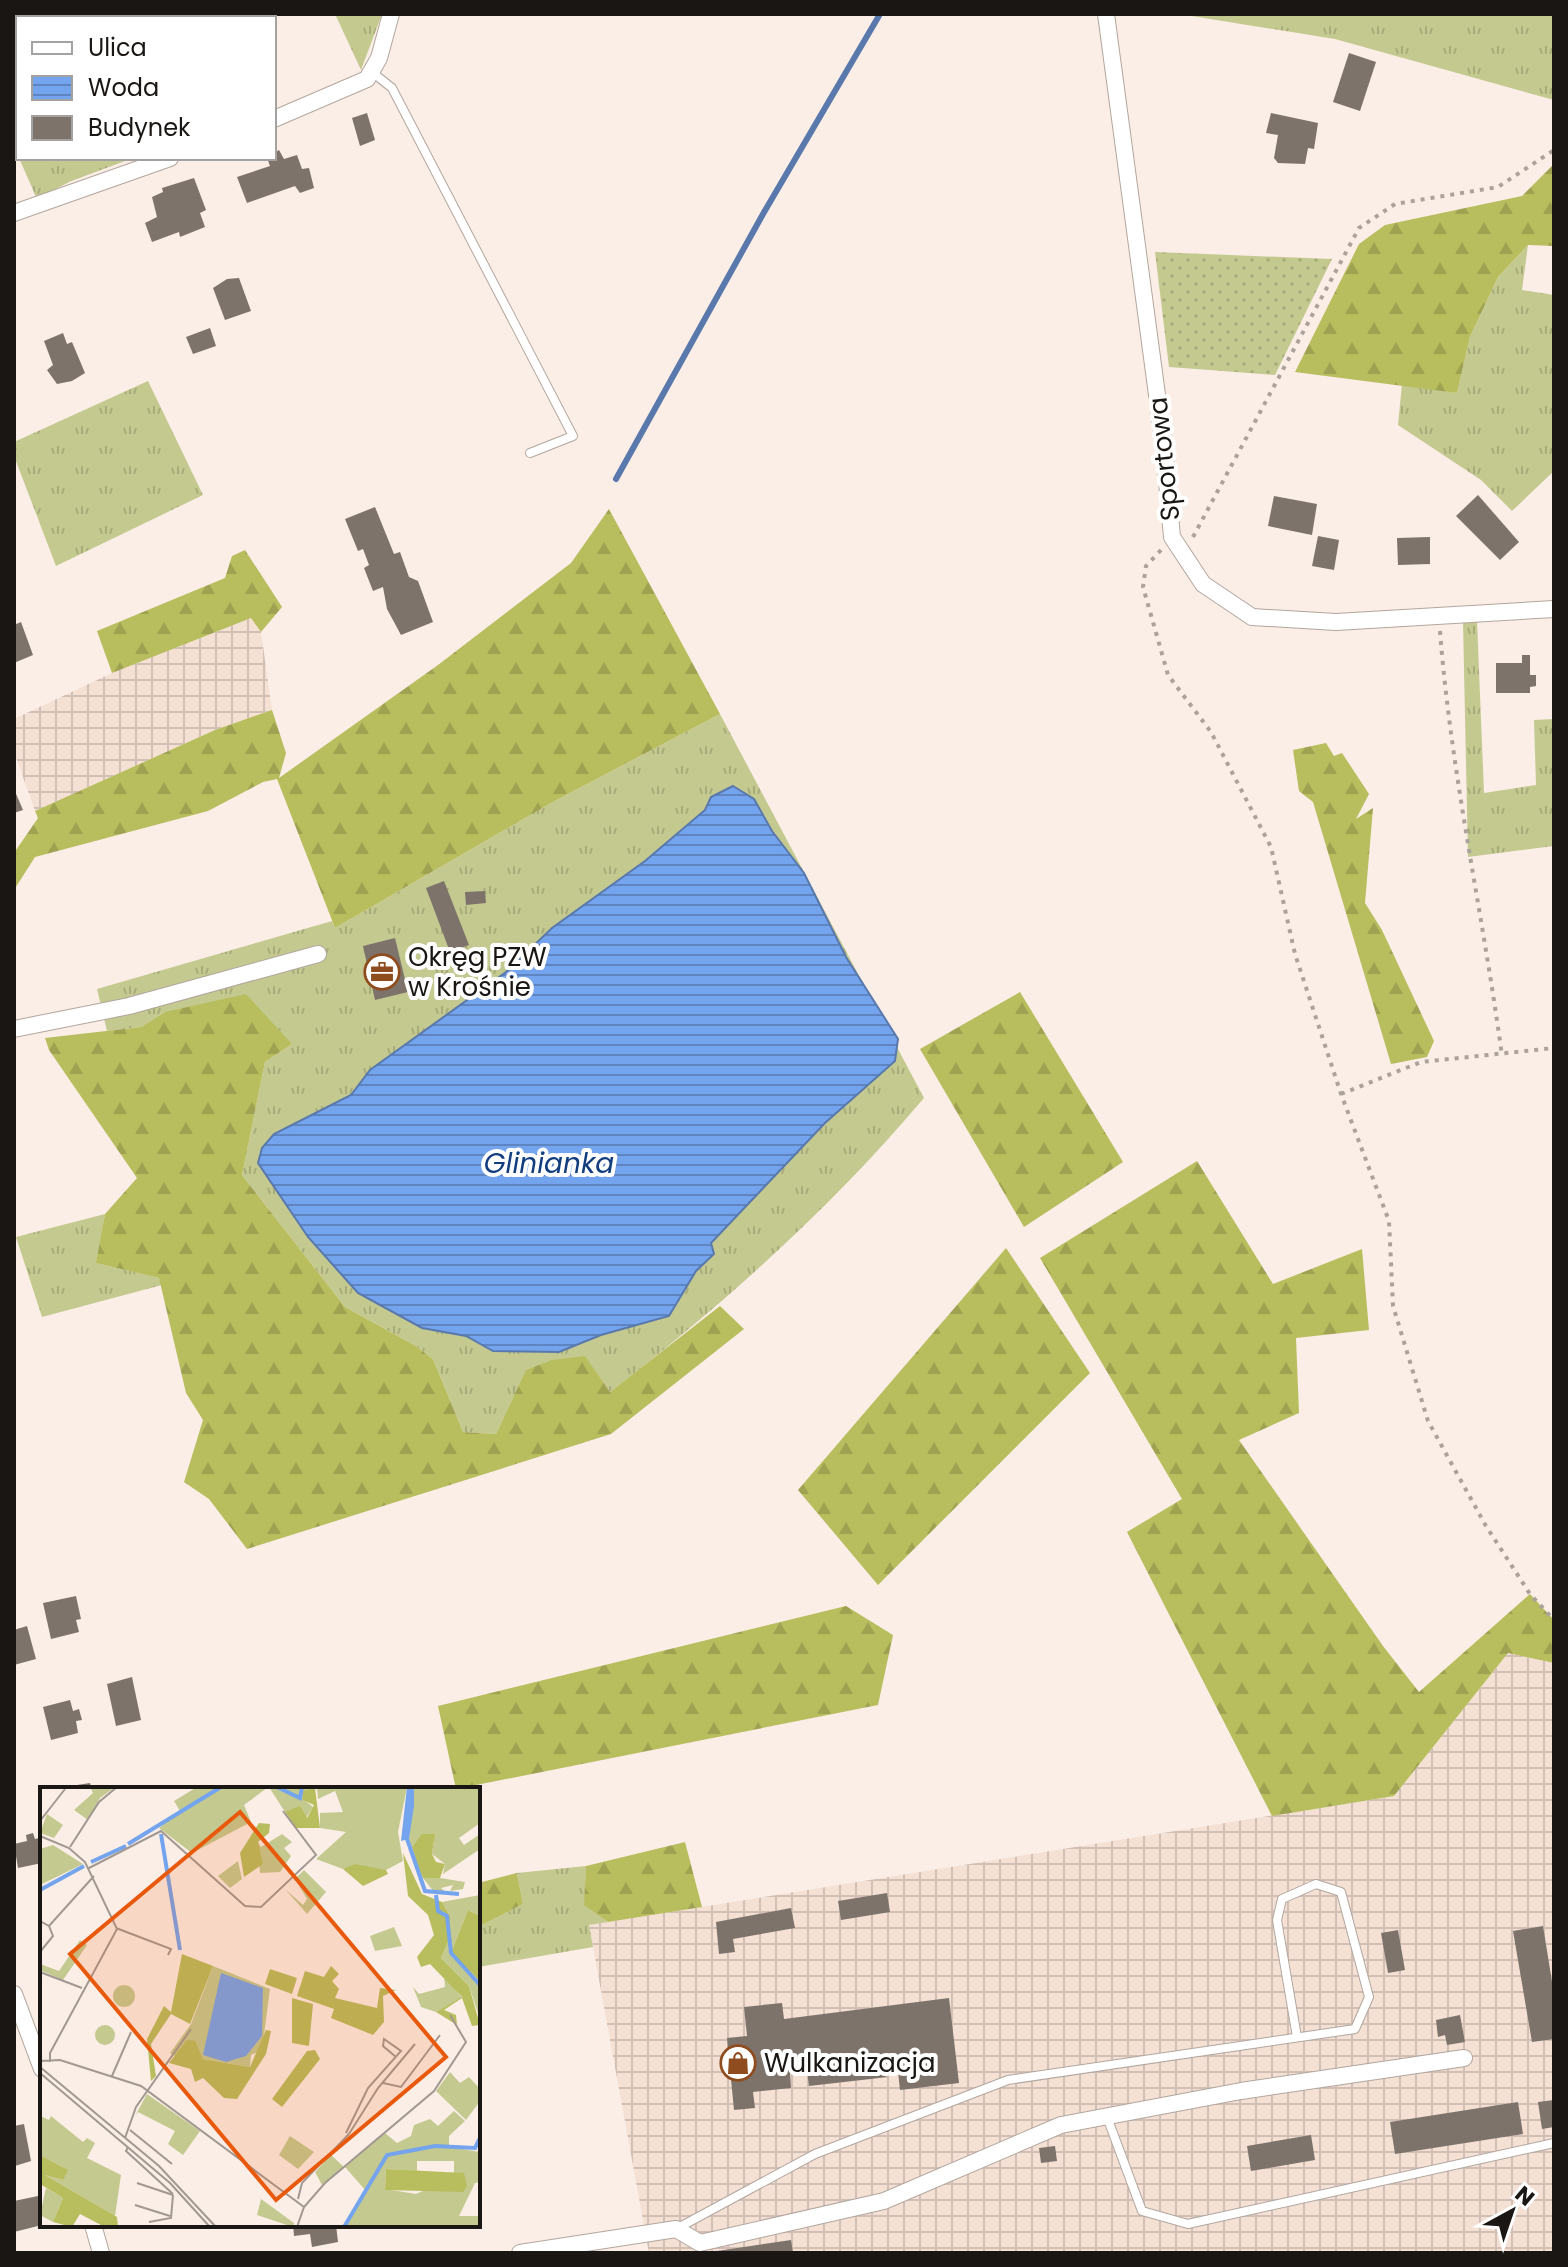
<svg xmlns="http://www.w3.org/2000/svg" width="1568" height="2267" viewBox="0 0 1568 2267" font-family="Poppins,sans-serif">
	<defs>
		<pattern id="industrial-grid" width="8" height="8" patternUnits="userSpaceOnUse" patternTransform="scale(2)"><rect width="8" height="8" fill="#f5e0d4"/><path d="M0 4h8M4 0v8" fill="none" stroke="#d1bfb5"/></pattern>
		<pattern id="grass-tufts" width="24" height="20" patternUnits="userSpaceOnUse" patternTransform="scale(2)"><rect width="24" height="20" fill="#c4c990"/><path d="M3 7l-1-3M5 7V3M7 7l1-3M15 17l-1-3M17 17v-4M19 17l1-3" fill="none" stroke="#a8ac7b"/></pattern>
		<pattern id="forest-firs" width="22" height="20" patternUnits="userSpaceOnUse" patternTransform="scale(2)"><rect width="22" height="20" fill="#b8bd5e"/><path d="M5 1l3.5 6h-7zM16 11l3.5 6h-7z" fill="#9ea251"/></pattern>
		<pattern id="garden-dots" width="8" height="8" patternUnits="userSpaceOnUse" patternTransform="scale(2)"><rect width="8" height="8" fill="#c4c990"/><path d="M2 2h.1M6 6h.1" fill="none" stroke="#a8ac7b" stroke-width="1.8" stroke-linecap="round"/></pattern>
		<pattern id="water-rules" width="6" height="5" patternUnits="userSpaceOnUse" patternTransform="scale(2)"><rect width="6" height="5" fill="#74a4ed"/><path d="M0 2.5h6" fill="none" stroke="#5e85bf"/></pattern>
	</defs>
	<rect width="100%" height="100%" fill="#fbeee6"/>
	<g fill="url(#industrial-grid)">
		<polygon points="251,618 261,632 272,710 215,730 35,811 14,752 14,719 112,673"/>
		<polygon points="1508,1653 1554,1663 1554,2253 649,2253 589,1925 1394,1796"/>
	</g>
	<g fill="url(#grass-tufts)">
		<polygon points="14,14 133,14 134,18 18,18 18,61 14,60"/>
		<polygon points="335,14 382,14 361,70"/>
		<polygon points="1179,14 1554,14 1554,100 1335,39"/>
		<polygon points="19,158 133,158 69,182 37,199"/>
		<polygon points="1528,245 1522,290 1554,295 1554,471 1512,511 1481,480 1398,425 1402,384 1457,393 1470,337 1498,277"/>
		<polygon points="148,381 203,495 56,566 14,456 14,442"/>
		<polygon points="1477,621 1484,793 1536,785 1534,720 1554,719 1554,846 1468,857 1463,622"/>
		<path d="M720,714L924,1098C831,1208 723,1305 610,1392L585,1357L526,1371L496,1434L463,1432L433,1359L416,1346L345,1307L242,1175L265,1062L292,1044L165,1012L141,1027L107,1031L97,989L332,921L335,928L553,802Z"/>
		<polygon points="105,1214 97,1263 159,1278 162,1285 42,1317 16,1237"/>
		<polygon points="586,1866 585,1905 608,1922 589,1925 593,1947 478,1967 478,1927 523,1904 517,1873"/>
	</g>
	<g fill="url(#forest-firs)">
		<polygon points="1554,164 1554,246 1528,245 1498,277 1470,337 1457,393 1295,372 1359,244 1385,225 1522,196"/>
		<polygon points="609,509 720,714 553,802 335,928 277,779 263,782 208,811 35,857 14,890 14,853 38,818 35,811 215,730 272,710 286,753 279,778 438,665 571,563"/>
		<polygon points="245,550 282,607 261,632 251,618 112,673 97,631 225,578 232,556"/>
		<polygon points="1326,743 1334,756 1342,753 1369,794 1356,819 1373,808 1365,903 1382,930 1434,1041 1427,1057 1391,1064 1313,802 1299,791 1293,750"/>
		<polygon points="1020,992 1123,1162 1024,1227 920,1049"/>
		<polygon points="246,994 292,1044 265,1062 242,1175 345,1307 416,1346 433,1359 463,1432 496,1434 526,1370 552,1360 585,1356 610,1392 720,1306 744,1329 611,1434 247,1549 209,1499 184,1482 203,1420 186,1393 159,1278 96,1263 105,1214 137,1178 49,1050 45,1038 141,1027 165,1012"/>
		<polygon points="1197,1161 1273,1284 1362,1249 1369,1330 1296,1338 1299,1413 1239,1440 1383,1646 1419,1692 1530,1594 1554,1620 1554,1663 1508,1653 1394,1796 1272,1816 1127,1532 1182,1499 1040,1258"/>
		<polygon points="1006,1248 1090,1373 878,1585 798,1490"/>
		<polygon points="846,1606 893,1635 878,1705 456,1789 438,1706"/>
		<polygon points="685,1842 702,1907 608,1922 584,1905 586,1866"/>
		<polygon points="517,1873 523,1904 478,1927 478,1883"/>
	</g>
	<polygon fill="url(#garden-dots)" points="1155,252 1332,259 1275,375 1169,367"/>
	<polygon fill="url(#water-rules)" stroke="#5979ac" stroke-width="2" points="733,786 754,799 772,831 804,873 846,957 898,1039 895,1061 825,1123 711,1243 714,1254 696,1271 669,1316 601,1335 559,1352 493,1351 466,1336 422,1328 358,1293 308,1237 258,1163 262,1148 274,1134 351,1095 370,1070 506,972 552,928 645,861 705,810 711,797"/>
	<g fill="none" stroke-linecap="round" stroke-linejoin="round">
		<polyline stroke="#5979ac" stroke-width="6" points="616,479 763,214 880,14"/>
	</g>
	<g fill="#7d736a">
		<polygon points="1349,53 1376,62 1360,111 1333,102"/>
		<polygon points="367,113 375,140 360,146 352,118"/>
		<polygon points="1271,113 1318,123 1314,149 1308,148 1305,164 1278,163 1274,158 1278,135 1266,133"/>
		<polygon points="279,150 284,159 297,155 302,169 309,168 314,188 300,193 295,186 247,203 237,177 270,166 267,158 274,158 274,153"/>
		<polygon points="194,178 206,210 200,213 205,227 180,237 179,232 152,242 145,223 157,217 152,197 163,192 162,188"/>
		<polygon points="239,278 251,311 225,320 213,288 227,279"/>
		<polygon points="210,328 216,346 193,354 186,337"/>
		<polygon points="63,333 67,344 72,342 85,373 72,381 57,384 47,370 53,365 44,341"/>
		<polygon points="1478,495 1519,542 1500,560 1456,516"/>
		<polygon points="1274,496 1317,504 1312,535 1268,526"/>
		<polygon points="375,507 394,554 400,552 409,577 418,581 433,622 401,635 387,609 383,587 373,591 364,568 369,565 363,549 358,551 345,519"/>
		<polygon points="1318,536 1339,540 1334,570 1312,566"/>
		<polygon points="1430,537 1430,564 1398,565 1397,538"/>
		<polygon points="21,622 33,655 14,663 14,625"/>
		<polygon points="1522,655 1530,655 1530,675 1536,675 1536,686 1530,687 1530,693 1496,693 1496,663 1522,663"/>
		<polygon points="14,789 23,810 14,813"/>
		<polygon points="444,881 469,945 450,952 426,888"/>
		<polygon points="485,891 486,903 466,905 465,892"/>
		<polygon points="395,938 408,992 375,1000 363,946"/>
		<polygon points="76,1596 81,1619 76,1620 79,1632 51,1639 43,1603"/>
		<polygon points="27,1626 36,1659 14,1665 14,1630"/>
		<polygon points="132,1677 141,1720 116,1726 107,1684"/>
		<polygon points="70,1700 73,1711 79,1709 82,1720 76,1721 78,1733 51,1740 43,1707"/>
		<polygon points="90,1783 92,1789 64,1789 64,1787"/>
		<polygon points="33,1833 35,1839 39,1838 42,1863 18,1868 14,1844 27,1841 26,1835"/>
		<polygon points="887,1893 890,1912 841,1920 838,1901"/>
		<polygon points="791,1908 795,1928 733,1939 735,1952 719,1954 716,1922"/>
		<polygon points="1543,1926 1554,1994 1554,2039 1532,2042 1513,1931"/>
		<polygon points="1398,1930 1405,1970 1388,1973 1381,1933"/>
		<polygon points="949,1998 959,2083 900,2090 897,2062 881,2065 882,2075 888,2077 809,2086 807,2070 790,2072 791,2088 753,2092 755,2108 734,2110 727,2038 747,2036 744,2007 782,2003 784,2019"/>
		<polygon points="1460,2015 1465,2042 1447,2045 1445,2035 1438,2037 1436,2020"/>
		<polygon points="1554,2100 1554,2127 1542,2129 1538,2102"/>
		<polygon points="1518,2102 1523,2134 1395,2154 1390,2122"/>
		<polygon points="24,2124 31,2161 15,2166 14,2126"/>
		<polygon points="1311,2135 1315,2160 1251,2171 1247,2146"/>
		<polygon points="1055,2146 1057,2161 1041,2163 1039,2148"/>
		<polygon points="38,2196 42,2225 14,2232 14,2201"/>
		<polygon points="293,2225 336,2225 338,2242 312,2247 310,2234 294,2236"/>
		<polygon points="791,2240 793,2253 717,2253 717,2251"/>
	</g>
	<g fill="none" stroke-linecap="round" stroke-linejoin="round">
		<defs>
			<g id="lane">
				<polyline points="372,72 392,88 573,436 530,453"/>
				<polyline points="1107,2117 1142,2211 1188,2224 1554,2143"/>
				<polyline points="676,2229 815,2154 1008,2080 1355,2029 1369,1997 1341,1892 1316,1884 1282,1899 1277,1920 1297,2037"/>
			</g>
			<g id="street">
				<polyline points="1106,14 1164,447 1172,537 1203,584 1252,617 1336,622 1554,609"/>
				<polyline points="274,119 367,79 379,58 391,14"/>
				<polyline points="14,213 170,158"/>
				<polyline points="14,1029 129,1006 318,954"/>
				<polyline points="14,1994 42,2069"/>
				<polyline points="93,2225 101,2253"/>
				<polyline points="520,2253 676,2229 700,2243 884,2201 1061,2125 1241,2091 1464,2058"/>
			</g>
		</defs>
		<use href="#lane" stroke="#b2a69e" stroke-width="10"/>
		<use href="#street" stroke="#b2a69e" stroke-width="18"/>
		<g stroke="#aba29b" stroke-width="4" stroke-dasharray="4 6" stroke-linecap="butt">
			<polyline points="1193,537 1359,228 1395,204 1498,187 1554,150"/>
			<polyline points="1161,550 1146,566 1143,587 1168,675 1211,732 1271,847 1295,954 1341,1094 1389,1221 1393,1306 1428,1421 1486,1526 1530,1594 1554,1620"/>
			<path d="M1440,631C1451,774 1483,914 1502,1056"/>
			<polyline points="1341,1094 1421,1062 1554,1048"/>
		</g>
		<use href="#lane" stroke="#fff" stroke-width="8"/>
		<use href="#street" stroke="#fff" stroke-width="16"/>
	</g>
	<defs>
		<symbol id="office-ring" viewBox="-11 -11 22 22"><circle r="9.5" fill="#fff" stroke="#8f4c1e" stroke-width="1.5"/><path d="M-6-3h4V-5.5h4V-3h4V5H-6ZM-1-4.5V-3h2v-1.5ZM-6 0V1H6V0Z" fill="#8f4c1e"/></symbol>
		<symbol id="shop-ring" viewBox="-11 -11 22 22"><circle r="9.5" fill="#fff" stroke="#8f4c1e" stroke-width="1.5"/><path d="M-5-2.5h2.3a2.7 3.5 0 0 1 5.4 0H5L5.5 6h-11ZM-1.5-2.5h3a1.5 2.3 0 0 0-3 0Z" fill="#8f4c1e"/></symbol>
	</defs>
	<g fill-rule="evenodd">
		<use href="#office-ring" x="362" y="952" width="40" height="40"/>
		<use href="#shop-ring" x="718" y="2043" width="40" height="40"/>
	</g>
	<g text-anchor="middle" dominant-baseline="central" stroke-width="8" stroke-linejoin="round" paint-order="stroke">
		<g font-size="26" fill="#1a1613" stroke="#fff">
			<text transform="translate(1164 459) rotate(-96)">Sportowa</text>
		</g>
		<g font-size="26" fill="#1a1613" stroke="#fff" text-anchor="start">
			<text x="408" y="957">Okręg PZW<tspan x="408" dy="30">w Krośnie</tspan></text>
			<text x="764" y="2063">Wulkanizacja</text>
		</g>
		<g font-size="28" font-style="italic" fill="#123d7e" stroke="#fff">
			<text x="549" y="1163">Glinianka</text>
		</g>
	</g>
	<g transform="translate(40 1787)">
		<rect width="440" height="440" fill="#fbeee6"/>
		<path d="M50,0H75L60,11L48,33L34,23L53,6ZM157,0H226L227,1L204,18L211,35L152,66L119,41L140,24L134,14ZM229,0H275L263,12L273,20L266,31L245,25ZM277,0H367L358,45L363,74L346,83L303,82L276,72L306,45L280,41V26L303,25L295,4L278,12ZM374,0H440V36L419,51L424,58L440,47V62L403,87L405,77L392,67L394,53L382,48L372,60L369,52ZM7,27L23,38L14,51L0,46ZM242,47L252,55L244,61L251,69L240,85L220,86L218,55L221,60ZM264,83L286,105L267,127L245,102L263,118L267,112L255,92ZM383,91H400L425,95L423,102L410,104L413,98L401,101L406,105H394ZM440,108V129L428,123L411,166L440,194V232L429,199L401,171L411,148L410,129L402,115ZM40,153L47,158L23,193L0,183V177L19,184ZM173,179L230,202L222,263L211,268L210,280L163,272L156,254L135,269L130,266L151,237ZM404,189L422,211L396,225L381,220L373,200L379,207L405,200ZM73 209a11 11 0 1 1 22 0a11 11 0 1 1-22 0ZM410,285L420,296L429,290L440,302V314L426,333L396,304ZM107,307L160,344L143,368L128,357L135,344L98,325L95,329ZM414,324L425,334L409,349V360L440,365V395L435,396L419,429H440V440H306L326,404L305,380L345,346L357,356L371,349L374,338L390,332L398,339ZM377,374H414V386H424L376,407L345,402L346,382L377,384ZM0,329L9,333L11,329L43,355L47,351L55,356L47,371L81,388L75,429L5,388L23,393L22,380L0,368ZM250,349L274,365L258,382L239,368ZM291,368L304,380L282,398L275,385ZM6,401L23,411L13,435L0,428ZM221,412L254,436L253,440L217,428Z" fill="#c4c990" fill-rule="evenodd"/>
		<path d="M275,1L280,41H256L245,25L260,19L267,31L274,18L263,13V4ZM219,36L230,37L229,46L218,55L223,77L204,90L200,66ZM382,47H395L392,67L396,75L405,77L400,91H383L379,82L372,60ZM363,66L382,107L402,115L410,129L411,148L401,171L429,199L440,238L432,239L422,211L404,223L416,228L417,238L396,225L422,210L390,177L381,180L377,170L394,148L388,128L368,109ZM315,77L346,83L348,87L323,99L303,82ZM428,123L440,129V194L411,166ZM142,167L173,179L150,237L131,227L111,257L116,289L111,294L107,252L124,219L131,225ZM291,179L299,187L292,194L299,202L295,211L337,221L340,201L356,203L343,209L344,235L333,248L291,231L294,222L257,209L265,184L284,190ZM230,182L257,191L252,207L225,197ZM252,211L273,217L269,259L252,256ZM226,243L231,244L226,267L197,312L184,311L163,291L155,295L151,282L129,276L147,253L156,254L163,272L210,280ZM275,263L280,272L242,320L232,312L267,264ZM0,368L28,383L23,393L5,388L77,430L78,440L61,438L40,427L32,440L13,435L23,411L0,397ZM346,382L424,386L427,399L423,405L345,403Z" fill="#b8bd5e"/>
		<path d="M198,74L202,92L190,101L178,89ZM354,140L362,159L335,164L330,149ZM55 248a10 10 0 1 1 20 0a10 10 0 1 1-20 0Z" fill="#c4c990"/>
		<path d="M13,58L43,77L0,98V62Z" fill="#c4c990"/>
		<path d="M367,0H374V19L369,52L361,54ZM181,186L223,201L222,249L206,269L186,275L163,268Z" fill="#74a4ed"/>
		<path fill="none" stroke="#74a4ed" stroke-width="4" d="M237,0L260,11L262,0M121,47L140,163M366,49L385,104L419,107M88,57L181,0M51,75L86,59M0,103L44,79M396,108L398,124L407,129L411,166L440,198M304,440L347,368L395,359L435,361L440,351"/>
		<path fill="none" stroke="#a19892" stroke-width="2" d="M0,34L25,2M0,49L29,61L45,75L77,142L10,266V275M30,60L59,15L77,0M49,81L121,44L205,119L221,120L276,68L243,24M0,134L9,139L54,89M76,141L131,162L128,168M0,165L13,149L9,139M0,185L42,201M0,274L20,273L101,299L264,420M0,280L119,379L176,440M0,286L130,396L170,440M72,289L91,245M343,296L361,300L400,248M90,343L132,377M306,346L328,301L361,264L344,252L343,259L356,270M85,351L96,320L151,242M88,360L86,364L133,407M97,396L133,408M258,412L262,396L309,347L338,301L375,257M95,418L130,429M109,435L131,431L133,408M257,440L264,420L285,396L394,304L426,255L410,228"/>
		<path fill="#e8590c" fill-opacity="0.15" stroke="#e8590c" stroke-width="4" d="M200,25L406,270L236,413L30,167Z"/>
		<rect width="440" height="440" fill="none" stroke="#1a1613" stroke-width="4"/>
	</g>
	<rect width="1568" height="2267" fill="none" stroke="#1a1613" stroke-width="32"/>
	<rect x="16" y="16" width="260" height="144" fill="#ffffff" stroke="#a3a2a1" stroke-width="2"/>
	<rect x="32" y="42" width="40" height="12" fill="#ffffff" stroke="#a3a2a1" stroke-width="2"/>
	<text x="88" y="56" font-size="24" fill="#1a1613">Ulica</text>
	<rect x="32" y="76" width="40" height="24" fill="url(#water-rules)" stroke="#a3a2a1" stroke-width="2"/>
	<text x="88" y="96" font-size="24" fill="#1a1613">Woda</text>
	<rect x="32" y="116" width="40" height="24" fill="#7d736a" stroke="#a3a2a1" stroke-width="2"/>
	<text x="88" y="136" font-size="24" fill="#1a1613">Budynek</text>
	<g transform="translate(1512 2211) rotate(40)" stroke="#ffffff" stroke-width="6" paint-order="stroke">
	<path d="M0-6L14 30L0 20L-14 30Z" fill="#1a1613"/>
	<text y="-12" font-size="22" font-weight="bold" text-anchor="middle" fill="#1a1613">N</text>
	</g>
</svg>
